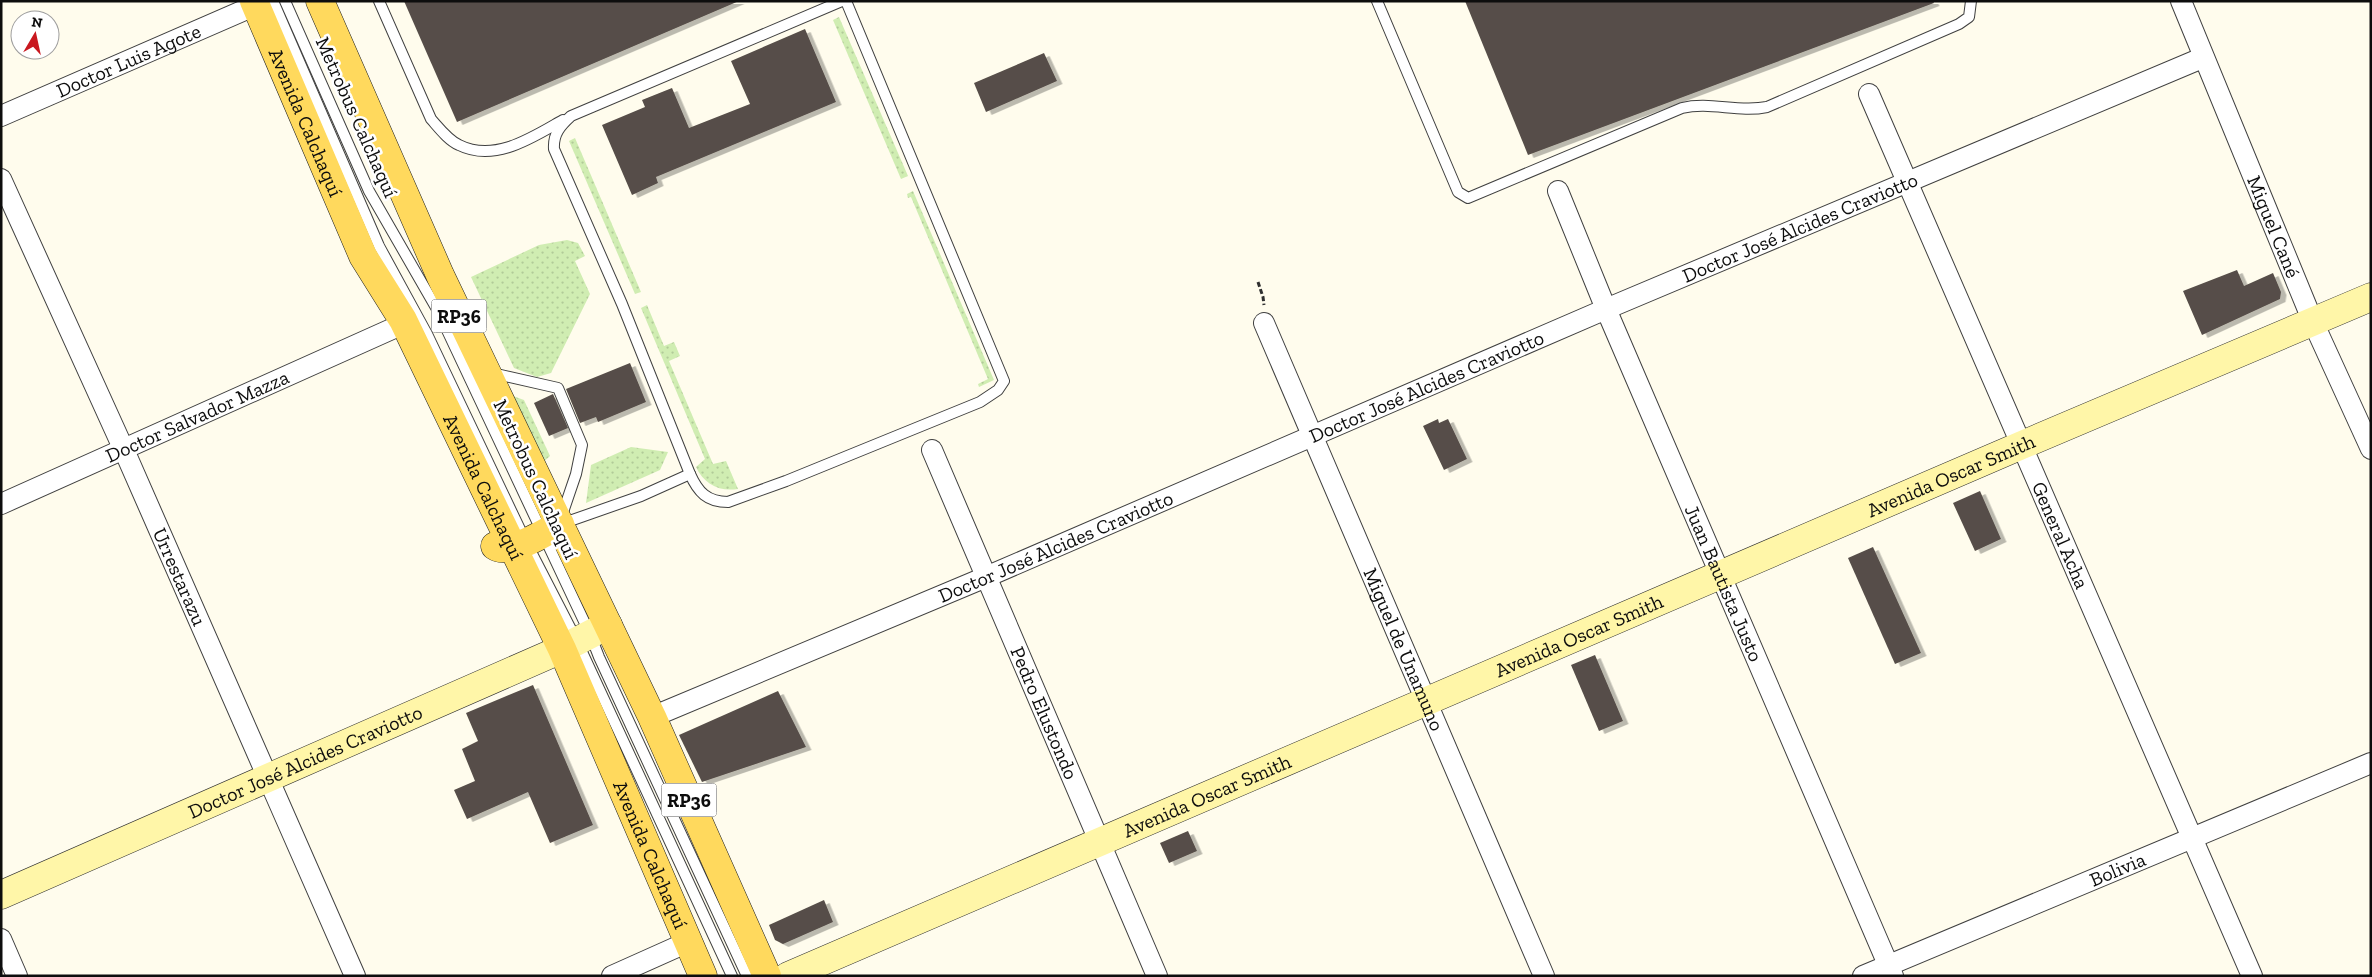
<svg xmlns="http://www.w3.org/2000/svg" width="2372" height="977" viewBox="0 0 2372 977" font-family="'Zilla Slab',serif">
	<defs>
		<pattern id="grass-dots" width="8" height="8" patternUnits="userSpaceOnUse" patternTransform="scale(1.25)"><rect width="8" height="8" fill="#d0edb2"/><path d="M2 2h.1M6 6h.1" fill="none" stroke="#b1ca98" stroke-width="1.8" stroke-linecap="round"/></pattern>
		<filter id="shadow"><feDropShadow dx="5.5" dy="3" stdDeviation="0" flood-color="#0004"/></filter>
	</defs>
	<rect width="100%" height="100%" fill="#fffced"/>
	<g fill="url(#grass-dots)">
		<polygon points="839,17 908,176 901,179 833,20"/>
		<polygon points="575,138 641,292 635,294 569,141"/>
		<polygon points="913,191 994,380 979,387 978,384 988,379 911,197 908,198 907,194"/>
		<polygon points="567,240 578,243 585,256 575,261 590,294 551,373 537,377 514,368 471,277 539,245"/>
		<path d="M647,305L664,346L674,342L680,356L669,361L713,464L726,461L738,489C719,492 704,484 696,467L705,459L641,308Z"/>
		<polygon points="507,394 524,400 550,456 540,465"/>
		<polygon points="631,447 668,452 660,470 586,503 591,465"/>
	</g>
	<g fill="#564e48" filter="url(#shadow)">
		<polygon points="404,1 739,1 457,122"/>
		<polygon points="1465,1 1933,1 1934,3 1528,155"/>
		<polygon points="805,29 836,102 656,177 658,183 632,195 602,125 645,107 642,100 672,88 689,128 750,104 731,61"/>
		<polygon points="1044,53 1057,81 986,112 974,83"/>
		<polygon points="2237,270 2244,286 2273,273 2281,292 2280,299 2202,335 2183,291"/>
		<polygon points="630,363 646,402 598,422 596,417 580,423 566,389"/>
		<polygon points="553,394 568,428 549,436 534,403"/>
		<polygon points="1438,419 1439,423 1448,419 1467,459 1444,470 1423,426"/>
		<polygon points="1980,491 2001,539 1975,551 1953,503"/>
		<polygon points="1873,547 1921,653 1895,664 1848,558"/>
		<polygon points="1595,655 1623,721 1599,731 1571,665"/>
		<polygon points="533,685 593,825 550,843 528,792 467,819 454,790 475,781 462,749 478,741 466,713"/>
		<polygon points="778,691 806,747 702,782 679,735"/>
		<polygon points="1188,831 1197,851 1169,863 1160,843"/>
		<polygon points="824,900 833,922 783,944 775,940 769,925"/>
	</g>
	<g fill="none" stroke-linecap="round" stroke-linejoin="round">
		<defs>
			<g id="lane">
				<polyline points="273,1 379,246 427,334 526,542 577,641 732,976"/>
				<polyline points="285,1 369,191 438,311 590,634 599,657 747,976"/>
				<path d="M379,1L431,119C439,128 448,140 459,145C495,163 533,137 563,120"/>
				<path d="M842,1L571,116C560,126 553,134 554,149L622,304L690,474C698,492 707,502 728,502L786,481L980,402L998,390L1004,381L846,1"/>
				<path d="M1377,1L1458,192L1468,198L1682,108C1710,101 1738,113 1767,107L1959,24L1969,17L1971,1"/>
				<polyline points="492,373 558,388 582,445 576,474 561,518"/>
				<polyline points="561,524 641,496 690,474"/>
			</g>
			<g id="street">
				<path id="s1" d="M2181,1L2313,322L2371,449"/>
				<path id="s2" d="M1869,94L2252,976"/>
				<path id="s3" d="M1,116L256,5"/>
				<path id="s4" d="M1,179L124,450L355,976"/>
				<path id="s5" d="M1558,191L1606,309L1893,976"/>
				<path id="s6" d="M1264,323L1544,976"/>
				<path id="s7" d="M932,450L1157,976"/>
				<path id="s8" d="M1,504L394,328"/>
				<path id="s9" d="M652,717L986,577L1606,309L2202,58"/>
				<polyline points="1,939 17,976"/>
				<polyline points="612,976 688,942"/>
				<path id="s10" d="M1863,976L2371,763"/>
			</g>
			<g id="secondary">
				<path id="s11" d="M1,895L562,649L608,625"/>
				<path id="s12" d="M788,976L2022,445L2371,297"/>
			</g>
			<g id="primary">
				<path id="s13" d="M254,1L363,256L403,320L562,649L703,976"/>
				<polyline points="320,1 440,275 652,717 767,976"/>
				<path d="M495,546C509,556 546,532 560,524"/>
			</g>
		</defs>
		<use href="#lane" stroke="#404040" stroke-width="12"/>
		<use href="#street" stroke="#404040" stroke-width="22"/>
		<use href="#secondary" stroke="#2f2f2f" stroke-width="29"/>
		<use href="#primary" stroke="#1e1e1e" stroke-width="29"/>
		<polyline stroke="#2f2f2f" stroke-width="3" stroke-dasharray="5 2.5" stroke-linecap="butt" points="1258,282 1263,297 1264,305"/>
		<use href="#lane" stroke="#fff" stroke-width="10"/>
		<use href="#street" stroke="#fff" stroke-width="20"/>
		<use href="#secondary" stroke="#fff6a8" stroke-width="28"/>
		<use href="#primary" stroke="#ffd95d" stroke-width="28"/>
	</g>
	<g text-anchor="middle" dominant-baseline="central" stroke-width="5" stroke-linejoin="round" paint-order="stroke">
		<g fill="#fff" stroke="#565656" stroke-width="1">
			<rect x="431.5" y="299.5" width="55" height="33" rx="4"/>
			<rect x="661.5" y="783.5" width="55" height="33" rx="4"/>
		</g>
		<g font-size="19" font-weight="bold" fill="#0d0d0d">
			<text x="459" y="316">RP36</text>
			<text x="689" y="800">RP36</text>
		</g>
		<g font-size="20" fill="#0d0d0d" stroke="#fff">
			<text stroke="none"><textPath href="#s3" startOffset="139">Doctor Luis Agote</textPath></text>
			<text transform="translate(357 117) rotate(66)">Metrobus Calchaquí</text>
			<text stroke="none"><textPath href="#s13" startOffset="132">Avenida Calchaquí</textPath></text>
			<text stroke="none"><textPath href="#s1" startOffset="244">Miguel Cané</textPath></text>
			<text stroke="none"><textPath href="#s9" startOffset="1248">Doctor José Alcides Craviotto</textPath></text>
			<text stroke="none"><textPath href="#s9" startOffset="842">Doctor José Alcides Craviotto</textPath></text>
			<text stroke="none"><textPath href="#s8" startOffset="215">Doctor Salvador Mazza</textPath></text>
			<text stroke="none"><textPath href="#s12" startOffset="1266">Avenida Oscar Smith</textPath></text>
			<text transform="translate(536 479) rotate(65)">Metrobus Calchaquí</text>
			<text stroke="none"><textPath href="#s13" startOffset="538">Avenida Calchaquí</textPath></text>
			<text stroke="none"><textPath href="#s2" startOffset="481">General Acha</textPath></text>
			<text stroke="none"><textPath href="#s9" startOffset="438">Doctor José Alcides Craviotto</textPath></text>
			<text stroke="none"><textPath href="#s4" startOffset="436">Urrestarazu</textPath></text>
			<text stroke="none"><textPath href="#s5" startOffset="426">Juan Bautista Justo</textPath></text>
			<text stroke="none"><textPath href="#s12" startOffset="861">Avenida Oscar Smith</textPath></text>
			<text stroke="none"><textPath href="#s6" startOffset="355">Miguel de Unamuno</textPath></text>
			<text stroke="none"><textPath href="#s7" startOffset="286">Pedro Elustondo</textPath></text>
			<text stroke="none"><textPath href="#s11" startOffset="332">Doctor José Alcides Craviotto</textPath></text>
			<text stroke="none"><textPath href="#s12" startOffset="456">Avenida Oscar Smith</textPath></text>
			<text stroke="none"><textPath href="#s13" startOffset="942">Avenida Calchaquí</textPath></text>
			<text stroke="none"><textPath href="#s10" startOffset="276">Bolivia</textPath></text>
		</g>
	</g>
	<rect width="2372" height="977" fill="none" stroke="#0d0d0d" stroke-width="5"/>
	<g transform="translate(35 35) rotate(9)"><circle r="24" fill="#ffffff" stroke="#9e9e9e"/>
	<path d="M0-4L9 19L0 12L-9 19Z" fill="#c9181f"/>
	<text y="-8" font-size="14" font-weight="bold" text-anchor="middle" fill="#0d0d0d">N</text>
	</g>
</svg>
